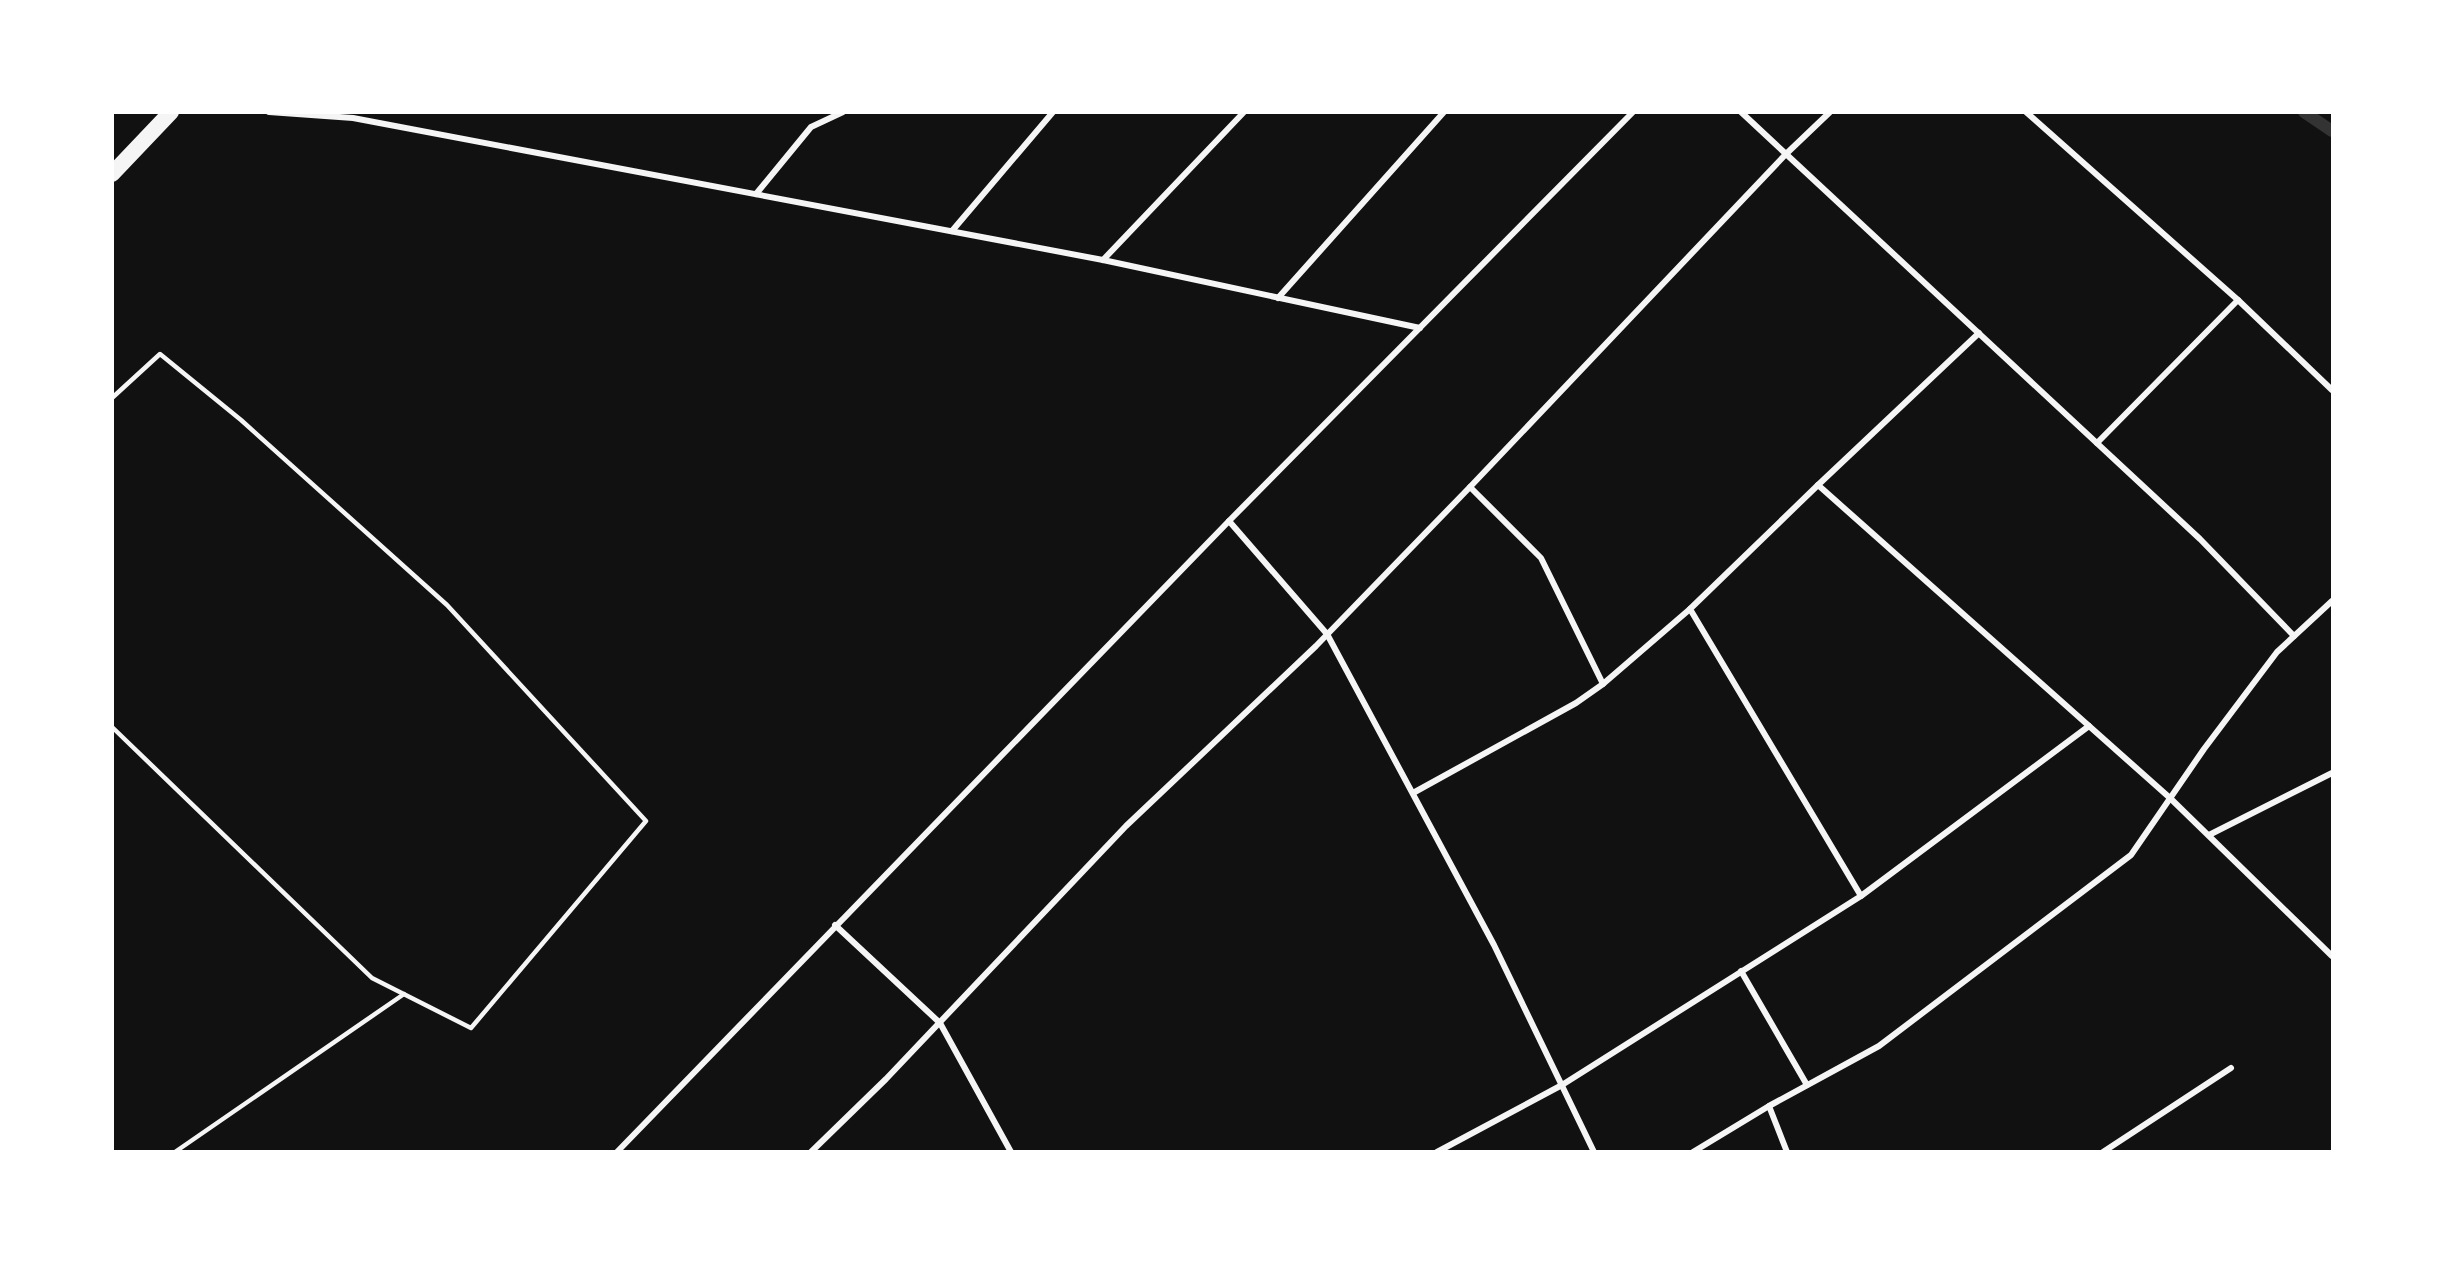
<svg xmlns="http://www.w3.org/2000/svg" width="2445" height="1264" viewBox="0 0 2445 1264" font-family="Commissioner,sans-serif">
	<rect width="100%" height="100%" fill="#111"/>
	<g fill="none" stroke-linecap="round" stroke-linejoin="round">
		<polyline stroke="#333" stroke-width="12" points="2304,112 2332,131"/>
		<g stroke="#f5f5f5" stroke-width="4.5">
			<polyline points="112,398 160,354 241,420 447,605 646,821 471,1028 372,978 112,727"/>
			<polyline points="175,1152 404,994"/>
		</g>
		<g stroke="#f5f5f5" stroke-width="6">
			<polyline points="269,112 353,118 1103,260 1420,328"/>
			<polyline points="1741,112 1786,154 1830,112"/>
			<polyline points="2026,112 2238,300 2332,390"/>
			<polyline points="756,194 811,127 843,112"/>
			<polyline points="952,231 1053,112"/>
			<polyline points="1103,260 1244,112"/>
			<polyline points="1278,298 1444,112"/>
			<polyline points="1979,333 1818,485 2170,798 2332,956"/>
			<polyline points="2097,443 2238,300"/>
			<polyline points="1470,487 1541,558 1603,684"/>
			<polyline points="1229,521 1327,634 1494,945 1594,1152"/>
			<polyline points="1413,793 1576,703 1603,684 1690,609"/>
			<polyline points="2209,835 2332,773"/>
			<polyline points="1861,896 2089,726"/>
			<polyline points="835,925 940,1023 1011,1152"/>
			<polyline points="1741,971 1807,1085"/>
			<polyline points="1769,1106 1787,1152"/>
			<polyline points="617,1152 1229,521 1633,112"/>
			<polyline points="811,1152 886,1079 1126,826 1316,646 1470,487 1786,154 2200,539 2294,636"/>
			<polyline points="1437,1152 1562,1085 1861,896 1690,609 1818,485"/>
			<polyline points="1693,1152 1769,1106 1879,1046 2131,855 2204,749 2277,652 2332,601"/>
			<polyline points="2103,1152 2231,1068"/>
		</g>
		<polyline stroke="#f5f5f5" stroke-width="16" points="112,174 171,112"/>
	</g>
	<rect width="2445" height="1264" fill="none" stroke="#ffffff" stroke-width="228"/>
</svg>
